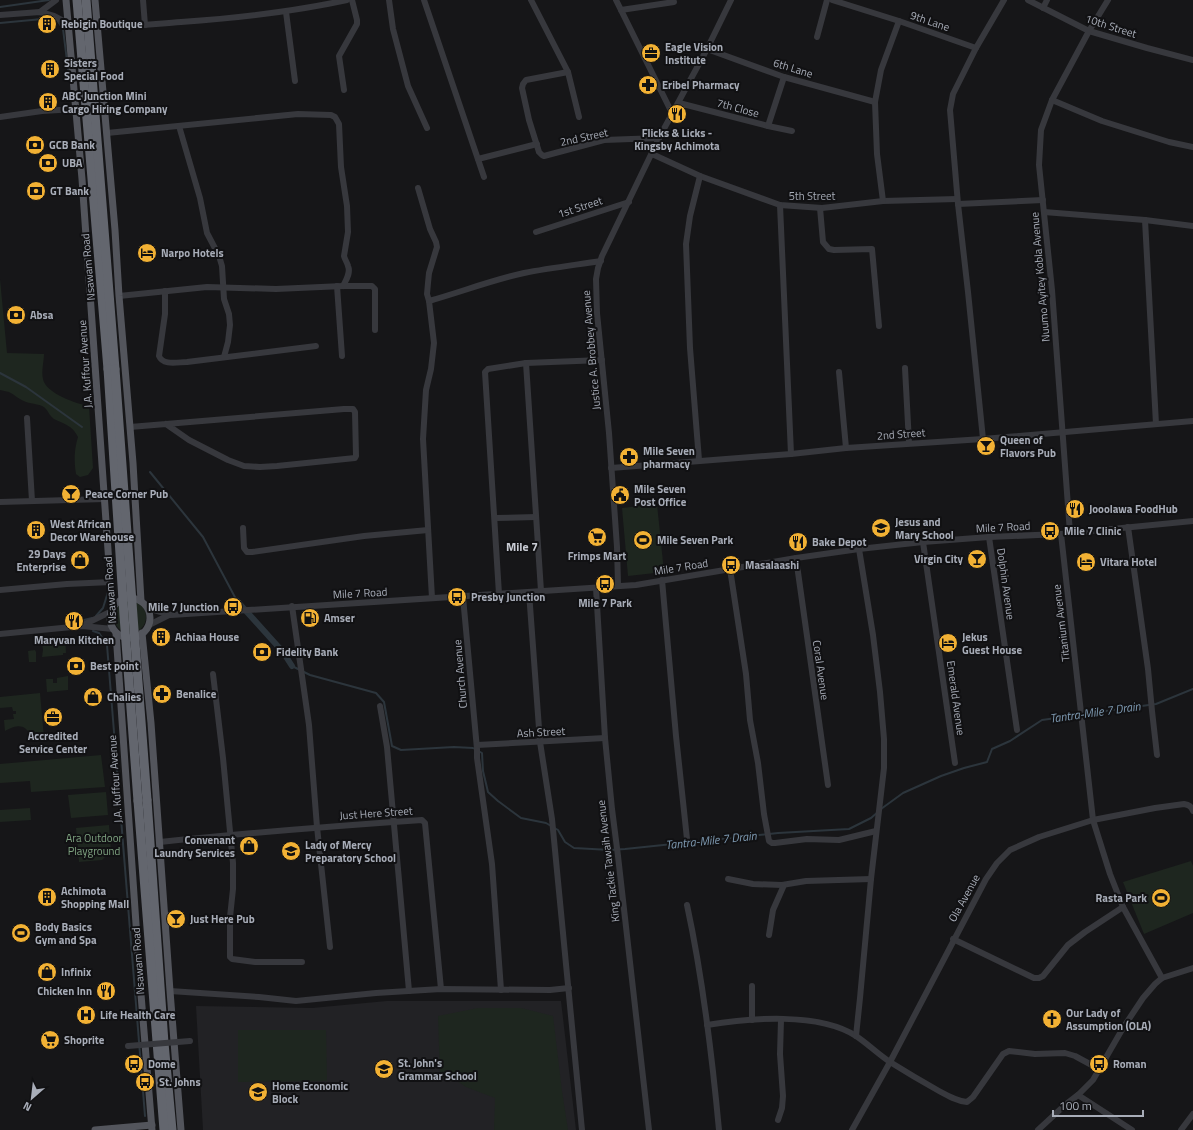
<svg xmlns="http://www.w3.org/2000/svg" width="1193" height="1130" viewBox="0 0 1193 1130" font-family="'Titillium Web',sans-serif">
	<rect width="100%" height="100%" fill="#161618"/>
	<polygon fill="#222225" points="387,1001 561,1001 576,1130 203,1130 196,1006 312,1008"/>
	<g fill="#1e261f">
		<path d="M0,279L7,353L44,354C44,361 41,371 43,379C45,393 77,404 89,406L93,468L88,475L80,477L76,474C74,461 74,450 78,437C72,425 64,424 54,419C50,416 49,413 46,409C42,404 32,404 26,402C20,400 15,395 9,392C6,391 3,391 0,390Z"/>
		<polygon points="657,504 664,572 628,576 622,508"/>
		<circle cx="130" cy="617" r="16"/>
		<polygon points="65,636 66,653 63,653 63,655 42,657 43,650 41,637"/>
		<polygon points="35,650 36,652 36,662 29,662 28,651"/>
		<polygon points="68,676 68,690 47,692 46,679 53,679 53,683 57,683 57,678"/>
		<path d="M40,693L44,738C24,738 30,717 5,731L4,720L14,719L13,714H16V711H13L12,707L0,708V697Z"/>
		<polygon points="101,755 105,787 31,792 30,781 0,783 0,764"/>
		<polygon points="106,792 108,815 71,818 68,795"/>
		<polygon points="30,808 31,820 0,822 0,810"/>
		<polygon points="109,825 111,851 102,860 79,862 76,828"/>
		<polygon points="1191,861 1193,866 1193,913 1144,934 1123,882"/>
		<polygon points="478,1008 521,1008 553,1016 562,1091 568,1130 494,1130 495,1098 466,1087 457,1081 440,1076 438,1016"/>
		<polygon points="238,1030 326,1030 327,1081 238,1082"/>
	</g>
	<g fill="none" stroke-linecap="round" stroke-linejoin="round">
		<g stroke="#2c353c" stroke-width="2">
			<polyline points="0,7 49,0"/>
			<polyline points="57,20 63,29 69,77"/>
			<polyline points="0,23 53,18"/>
			<polyline points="0,373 26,387 82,427"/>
			<polyline points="150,472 203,537 237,601"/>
			<polyline points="96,616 103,608 108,592"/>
			<polyline points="66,624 76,622 92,618"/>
			<polyline points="93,631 99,633 107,645 145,1116"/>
			<polyline points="292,666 310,675 376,693 384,702 392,746 401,750 454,747 473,748 482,753 483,771 488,792 498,801 521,818 546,823 558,830 565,842 574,848 610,850 625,849 778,833 849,829 871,818 878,812"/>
			<polyline points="881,809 903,793 941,776 964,768 987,762 992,749 1010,741 1042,720 1156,704 1193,689"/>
		</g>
		<polyline stroke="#2c353c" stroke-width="6" points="237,601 283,652 292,666"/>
		<g stroke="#37383d" stroke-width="6">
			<polyline points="143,0 145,25"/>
			<polyline points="389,0 393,29 408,86 427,128"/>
			<polyline points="424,0 484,177"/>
			<polyline points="531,0 568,72 579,117"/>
			<polyline points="616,0 672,113"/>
			<polyline points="832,0 899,21 976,48"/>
			<polyline points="1028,0 1089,31 1147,48 1193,60"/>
			<polyline points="1043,8 1047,0"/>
			<polyline points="621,10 674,2"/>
			<polyline points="40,12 56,0"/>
			<polyline points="286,12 295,81"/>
			<polyline points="0,15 40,12 54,16 69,24"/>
			<path d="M98,27C126,27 153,24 181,22C237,18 292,12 347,0"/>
			<polyline points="817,37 827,0"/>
			<polyline points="707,49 784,77 875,102"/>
			<polyline points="568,72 526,80 523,84 522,88 529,120 539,152 542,155 544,156 604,140 659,138"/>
			<polyline points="344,90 339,56 357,24 357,20 352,0"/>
			<polyline points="1052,100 1102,121 1169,142 1193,147"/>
			<polyline points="679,103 768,126 792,131"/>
			<polyline points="0,117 42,111 76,109"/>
			<polyline points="179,126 200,198 207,233 219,256 222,266 224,299 229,314 230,325 228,342 224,357"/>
			<polyline points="768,126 784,77"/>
			<path d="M107,133L298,114L331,115L335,117L339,124L341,167L347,206L348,232L344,256C345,260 347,262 348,266C351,273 346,280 343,286"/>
			<polyline points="652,154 700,176 780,205 822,208 883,201 957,199"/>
			<polyline points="478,159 537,144"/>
			<polyline points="418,188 430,229 436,242 437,247 429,273 428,283 427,294 429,301 434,343 431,369 426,390 423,439 432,598"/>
			<polyline points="883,201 877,154 875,102 881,70 899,21"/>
			<polyline points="958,204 1043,200"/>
			<polyline points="780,205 791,454"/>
			<polyline points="820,208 823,242 829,249 834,250 872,249 879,326"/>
			<polyline points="1044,212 1145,220 1193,226"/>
			<polyline points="1145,220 1156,424"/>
			<polyline points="536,232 629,202"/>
			<polyline points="337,286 342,356"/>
			<path d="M165,291V314L159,356C163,366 178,362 187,362L316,346"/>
			<polyline points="119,296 207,287 276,289 343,286 372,286 375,289 375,330"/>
			<path d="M429,301C461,292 492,280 524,273C549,268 575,265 601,261"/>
			<polyline points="526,363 541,591"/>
			<polyline points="905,368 909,443"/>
			<polyline points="839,372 846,448"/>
			<polyline points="27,418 32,501"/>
			<polyline points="130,427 344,409 353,409 355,412 356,456 355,458 277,466 260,467 244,466 228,460 189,440 166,424"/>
			<polyline points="983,439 968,292 958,204 950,110 953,94 976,48 1004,0"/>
			<polyline points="699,460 690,348 686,244 690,216 700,176"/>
			<polyline points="611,468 791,454 846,448 983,439 1193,421"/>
			<polyline points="0,502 105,499"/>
			<polyline points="495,518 536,517"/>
			<polyline points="1128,527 1148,669 1152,711 1157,755"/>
			<polyline points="243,528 244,548 247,552 252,552 364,536 428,530"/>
			<polyline points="1070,533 1052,290 1039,165 1041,130 1052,100 1089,31 1108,0"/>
			<polyline points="1061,534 1093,820 1110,874 1123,907 1162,978"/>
			<polyline points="989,537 1017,730"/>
			<polyline points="923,542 955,763"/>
			<polyline points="796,558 828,785"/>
			<polyline points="730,569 746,674 750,720 758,763 764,814 769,841 772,843 775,843 807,839 839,840 876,831"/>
			<polyline points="662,580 676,736 687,839"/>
			<polyline points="618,585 617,547 609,433 597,313 596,279 598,268 602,256 659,138 707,49 731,0"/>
			<polyline points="596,588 605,738 612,809 618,856 649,1130"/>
			<polyline points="0,590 67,584 111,582"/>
			<polyline points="529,592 540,742 552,819 582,1130"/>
			<polyline points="499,594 485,372 488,369 526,363 602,360"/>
			<polyline points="463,597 477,749 477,758 492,864 501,990"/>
			<polyline points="292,606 309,725 317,827 330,947"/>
			<polyline points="147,607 154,610 171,615 636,585 796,558 859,549 923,542 989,537 1061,534 1193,521"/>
			<polyline points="83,625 110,612"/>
			<polyline points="149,625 169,615"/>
			<polyline points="0,634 82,626 113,629"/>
			<polyline points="213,674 223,758 233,863 233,889 230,917 230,957 232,959 255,962 302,962"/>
			<polyline points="380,706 387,747 409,991"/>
			<polyline points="477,745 605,738"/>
			<path d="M160,842C247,833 334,826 422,820L425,823L441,989"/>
			<polyline points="728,879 753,884 782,885 806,881 871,879"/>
			<path d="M687,905C703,979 712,1055 719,1130"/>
			<polyline points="769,935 773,910 784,885"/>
			<polyline points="953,939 1034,978 1039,978 1043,976 1068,945 1085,932 1123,907"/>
			<polyline points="752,986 752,1020"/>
			<polyline points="170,991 259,997 296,1001 376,993 441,989 550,990 569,988"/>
			<path d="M707,1025C750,1018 818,1012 856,1036C868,1044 878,1054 890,1062C906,1072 923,1082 939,1091C948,1096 957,1101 967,1102L973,1097L1003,1054L1009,1051L1035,1054L1065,1053L1075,1056L1099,1069"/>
			<polyline points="856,1036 860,998 871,879 884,768 884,739 880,692 873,635 859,549"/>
			<polyline points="1078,1095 1132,1130"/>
			<polyline points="778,1120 782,1108 783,1096 780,1054 781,1020"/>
			<path d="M852,1130L890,1062L986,879L997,863L1010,850L1039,837L1093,820L1155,808L1184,804C1189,805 1191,806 1193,811"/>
			<polyline points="1038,1130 1065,1105 1078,1095 1093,1080 1123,1028 1143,998 1155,984 1162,978 1193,968"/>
			<polyline points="1181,1130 1193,1114"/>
		</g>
		<g stroke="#53555c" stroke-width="7">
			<polyline points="66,0 82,179 112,607"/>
			<polyline points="95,0 115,230 119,296 133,463 141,601"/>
			<circle cx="130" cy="618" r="20"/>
			<polyline points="116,633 140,982 152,1130"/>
			<polyline points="142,633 151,723 170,991 181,1130"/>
			<polyline points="95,1130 152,1125"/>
		</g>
		<g stroke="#63666e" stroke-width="9">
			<polyline points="77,0 108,369"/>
			<polyline points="86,0 115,369"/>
			<polyline points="147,800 164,1043 172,1130"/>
			<polyline points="138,801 164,1130"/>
		</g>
		<polyline stroke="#37383d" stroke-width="6" points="128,1046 190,1041"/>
		<g stroke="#63666e" stroke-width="9">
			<polyline points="108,369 124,616 138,801"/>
			<polyline points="115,369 133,616 147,800"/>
		</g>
	</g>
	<defs>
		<symbol id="building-disc" viewBox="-11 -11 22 22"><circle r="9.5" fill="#f2b134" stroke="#111113"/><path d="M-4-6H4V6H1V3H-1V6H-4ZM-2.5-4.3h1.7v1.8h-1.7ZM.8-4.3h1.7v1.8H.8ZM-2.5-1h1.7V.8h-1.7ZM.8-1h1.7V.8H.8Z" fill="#111"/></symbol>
		<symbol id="office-disc" viewBox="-11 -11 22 22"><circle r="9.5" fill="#f2b134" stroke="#111113"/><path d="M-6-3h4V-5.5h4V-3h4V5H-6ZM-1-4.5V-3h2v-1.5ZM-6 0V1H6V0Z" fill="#111"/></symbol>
		<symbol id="pharmacy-disc" viewBox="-11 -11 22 22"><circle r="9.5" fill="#f2b134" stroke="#111113"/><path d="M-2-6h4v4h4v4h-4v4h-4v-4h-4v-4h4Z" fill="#111"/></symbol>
		<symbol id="restaurant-disc" viewBox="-11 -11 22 22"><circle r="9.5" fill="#f2b134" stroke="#111113"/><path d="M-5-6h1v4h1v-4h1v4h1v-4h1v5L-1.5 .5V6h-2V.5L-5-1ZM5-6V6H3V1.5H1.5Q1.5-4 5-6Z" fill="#111"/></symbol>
		<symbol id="bank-disc" viewBox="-11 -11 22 22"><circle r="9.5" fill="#f2b134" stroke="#111113"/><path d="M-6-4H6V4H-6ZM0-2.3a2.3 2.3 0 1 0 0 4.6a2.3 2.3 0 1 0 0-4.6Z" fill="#111"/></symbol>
		<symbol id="hotel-disc" viewBox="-11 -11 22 22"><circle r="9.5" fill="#f2b134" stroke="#111113"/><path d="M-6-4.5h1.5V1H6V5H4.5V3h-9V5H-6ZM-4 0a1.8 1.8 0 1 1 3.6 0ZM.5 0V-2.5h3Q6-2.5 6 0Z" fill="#111"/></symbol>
		<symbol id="bar-disc" viewBox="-11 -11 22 22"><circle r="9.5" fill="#f2b134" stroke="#111113"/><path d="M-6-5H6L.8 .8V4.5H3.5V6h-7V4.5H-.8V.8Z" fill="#111"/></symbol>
		<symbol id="civic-disc" viewBox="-11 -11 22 22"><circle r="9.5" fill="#f2b134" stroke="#111113"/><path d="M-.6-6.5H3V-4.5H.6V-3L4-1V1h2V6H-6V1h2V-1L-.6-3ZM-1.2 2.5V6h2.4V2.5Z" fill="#111"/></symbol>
		<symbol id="school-disc" viewBox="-11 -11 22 22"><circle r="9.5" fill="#f2b134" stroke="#111113"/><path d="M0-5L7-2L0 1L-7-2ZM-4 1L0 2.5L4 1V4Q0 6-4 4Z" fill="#111"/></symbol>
		<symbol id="bus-disc" viewBox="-11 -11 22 22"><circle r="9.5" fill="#f2b134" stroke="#111113"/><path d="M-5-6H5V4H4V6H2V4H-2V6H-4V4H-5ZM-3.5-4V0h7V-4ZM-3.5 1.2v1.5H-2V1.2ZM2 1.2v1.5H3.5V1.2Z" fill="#111"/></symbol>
		<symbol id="supermarket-disc" viewBox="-11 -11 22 22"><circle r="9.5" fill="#f2b134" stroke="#111113"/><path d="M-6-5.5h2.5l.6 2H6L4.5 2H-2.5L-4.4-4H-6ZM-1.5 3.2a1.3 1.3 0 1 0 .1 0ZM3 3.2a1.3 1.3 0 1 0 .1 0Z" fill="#111"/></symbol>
		<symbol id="stadium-disc" viewBox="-11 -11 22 22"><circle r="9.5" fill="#f2b134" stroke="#111113"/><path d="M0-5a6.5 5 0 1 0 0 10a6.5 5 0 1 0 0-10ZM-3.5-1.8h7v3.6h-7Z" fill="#111"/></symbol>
		<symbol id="shop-disc" viewBox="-11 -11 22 22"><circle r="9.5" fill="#f2b134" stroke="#111113"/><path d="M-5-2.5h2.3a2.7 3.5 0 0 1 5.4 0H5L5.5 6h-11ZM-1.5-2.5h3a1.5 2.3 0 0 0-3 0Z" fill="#111"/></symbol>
		<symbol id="fuel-disc" viewBox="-11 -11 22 22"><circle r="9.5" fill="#f2b134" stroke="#111113"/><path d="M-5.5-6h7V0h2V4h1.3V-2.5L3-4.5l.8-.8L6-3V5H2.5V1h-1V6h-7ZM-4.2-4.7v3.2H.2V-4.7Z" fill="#111"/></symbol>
		<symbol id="hospital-disc" viewBox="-11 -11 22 22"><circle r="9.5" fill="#f2b134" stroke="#111113"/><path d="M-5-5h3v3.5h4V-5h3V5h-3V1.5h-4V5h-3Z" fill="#111"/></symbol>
		<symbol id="church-disc" viewBox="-11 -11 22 22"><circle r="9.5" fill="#f2b134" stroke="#111113"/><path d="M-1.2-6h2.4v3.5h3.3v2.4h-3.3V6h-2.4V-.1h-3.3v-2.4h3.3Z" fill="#111"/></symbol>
	</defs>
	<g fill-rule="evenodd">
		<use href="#building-disc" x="36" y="13" width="22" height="22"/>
		<use href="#office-disc" x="640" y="42" width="22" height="22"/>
		<use href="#building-disc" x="39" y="58" width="22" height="22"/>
		<use href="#pharmacy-disc" x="637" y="74" width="22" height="22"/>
		<use href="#building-disc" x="37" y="91" width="22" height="22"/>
		<use href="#restaurant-disc" x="666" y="103" width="22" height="22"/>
		<use href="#bank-disc" x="24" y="134" width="22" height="22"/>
		<use href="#bank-disc" x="37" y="152" width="22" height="22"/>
		<use href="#bank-disc" x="25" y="180" width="22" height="22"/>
		<use href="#hotel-disc" x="136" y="242" width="22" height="22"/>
		<use href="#bank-disc" x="5" y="304" width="22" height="22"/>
		<use href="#bar-disc" x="975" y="435" width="22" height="22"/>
		<use href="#pharmacy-disc" x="618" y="446" width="22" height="22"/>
		<use href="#bar-disc" x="60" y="483" width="22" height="22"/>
		<use href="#civic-disc" x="609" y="484" width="22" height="22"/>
		<use href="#restaurant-disc" x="1064" y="498" width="22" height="22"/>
		<use href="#school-disc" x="870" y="517" width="22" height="22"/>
		<use href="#building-disc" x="25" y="519" width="22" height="22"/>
		<use href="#bus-disc" x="1039" y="520" width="22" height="22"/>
		<use href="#supermarket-disc" x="586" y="526" width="22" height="22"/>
		<use href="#stadium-disc" x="632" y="529" width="22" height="22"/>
		<use href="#restaurant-disc" x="787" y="531" width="22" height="22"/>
		<use href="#bar-disc" x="966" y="548" width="22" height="22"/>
		<use href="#shop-disc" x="69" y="549" width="22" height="22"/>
		<use href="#hotel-disc" x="1075" y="551" width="22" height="22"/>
		<use href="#bus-disc" x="720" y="554" width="22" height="22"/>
		<use href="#bus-disc" x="594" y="573" width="22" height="22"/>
		<use href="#bus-disc" x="446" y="586" width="22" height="22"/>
		<use href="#bus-disc" x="222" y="596" width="22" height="22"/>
		<use href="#fuel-disc" x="299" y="607" width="22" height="22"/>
		<use href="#restaurant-disc" x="63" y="610" width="22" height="22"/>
		<use href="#building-disc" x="150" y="626" width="22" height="22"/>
		<use href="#hotel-disc" x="937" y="632" width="22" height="22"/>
		<use href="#bank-disc" x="251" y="641" width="22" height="22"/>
		<use href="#bank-disc" x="65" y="655" width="22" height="22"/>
		<use href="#pharmacy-disc" x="151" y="683" width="22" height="22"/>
		<use href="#shop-disc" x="82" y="686" width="22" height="22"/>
		<use href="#office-disc" x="42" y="706" width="22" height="22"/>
		<use href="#shop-disc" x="238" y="835" width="22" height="22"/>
		<use href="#school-disc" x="280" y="840" width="22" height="22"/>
		<use href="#building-disc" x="36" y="886" width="22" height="22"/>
		<use href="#stadium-disc" x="1150" y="887" width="22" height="22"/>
		<use href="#bar-disc" x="165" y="908" width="22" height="22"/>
		<use href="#stadium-disc" x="10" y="922" width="22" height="22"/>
		<use href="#shop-disc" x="36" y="961" width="22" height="22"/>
		<use href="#restaurant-disc" x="95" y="980" width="22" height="22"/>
		<use href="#hospital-disc" x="75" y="1004" width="22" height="22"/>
		<use href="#church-disc" x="1041" y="1008" width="22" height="22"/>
		<use href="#supermarket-disc" x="39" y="1029" width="22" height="22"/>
		<use href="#bus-disc" x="123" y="1053" width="22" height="22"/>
		<use href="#bus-disc" x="1088" y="1053" width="22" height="22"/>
		<use href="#school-disc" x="373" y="1058" width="22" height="22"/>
		<use href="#bus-disc" x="134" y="1071" width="22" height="22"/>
		<use href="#school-disc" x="247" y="1081" width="22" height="22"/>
	</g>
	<g text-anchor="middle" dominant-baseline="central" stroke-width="4" stroke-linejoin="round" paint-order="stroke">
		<g font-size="11" fill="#a8adb8" stroke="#111113">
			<text transform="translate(930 21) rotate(19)">9th Lane</text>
			<text transform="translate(1111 26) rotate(18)">10th Street</text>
			<text transform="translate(793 68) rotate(17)">6th Lane</text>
			<text transform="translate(738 108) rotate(15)">7th Close</text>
			<text transform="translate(584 137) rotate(-12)">2nd Street</text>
			<text x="812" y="196">5th Street</text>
			<text transform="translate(580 207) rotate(-18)">1st Street</text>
			<text transform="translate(88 267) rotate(-95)">Nsawam Road</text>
			<text transform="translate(1040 277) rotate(-95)">Nuumo Ayitey Kobla Avenue</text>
			<text transform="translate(591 350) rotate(-95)">Justice A. Brobbey Avenue</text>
			<text transform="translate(85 364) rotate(-94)">J.A. Kuffour Avenue</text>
			<text transform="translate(901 434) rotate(-4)">2nd Street</text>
			<text transform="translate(1003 527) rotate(-3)">Mile 7 Road</text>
			<text transform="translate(681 567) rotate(-9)">Mile 7 Road</text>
			<text transform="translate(1006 584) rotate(82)">Dolphin Avenue</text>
			<text transform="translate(110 590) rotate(-94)">Nsawam Road</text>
			<text transform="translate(360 593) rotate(-3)">Mile 7 Road</text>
			<text transform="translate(1061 623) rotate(-97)">Titanium Avenue</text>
			<text transform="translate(821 670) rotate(82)">Coral Avenue</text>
			<text transform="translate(460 674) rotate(-95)">Church Avenue</text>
			<text transform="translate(956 698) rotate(82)">Emerald Avenue</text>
			<text transform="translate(541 732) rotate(-3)">Ash Street</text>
			<text transform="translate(115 779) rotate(-94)">J.A. Kuffour Avenue</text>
			<text transform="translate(376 813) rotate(-4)">Just Here Street</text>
			<text transform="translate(608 861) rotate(-97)">King Tackie Tawaih Avenue</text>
			<text transform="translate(964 898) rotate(-61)">Ola Avenue</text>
			<text transform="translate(138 961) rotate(-94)">Nsawam Road</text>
		</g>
		<g font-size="11" font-weight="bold" fill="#a8adb8" stroke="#111113" text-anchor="start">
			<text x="61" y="24">Rebigin Boutique</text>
			<text x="665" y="47">Eagle Vision<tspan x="665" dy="13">Institute</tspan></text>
			<text x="64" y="63">Sisters<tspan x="64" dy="13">Special Food</tspan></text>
			<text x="662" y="85">Eribel Pharmacy</text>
			<text x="62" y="96">ABC Junction Mini<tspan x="62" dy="13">Cargo Hiring Company</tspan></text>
			<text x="677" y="133" text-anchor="middle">Flicks &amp; Licks -<tspan x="677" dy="13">Kingsby Achimota</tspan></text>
			<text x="49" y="145">GCB Bank</text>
			<text x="62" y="163">UBA</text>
			<text x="50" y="191">GT Bank</text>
			<text x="161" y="253">Narpo Hotels</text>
			<text x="30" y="315">Absa</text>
			<text x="1000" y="440">Queen of<tspan x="1000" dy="13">Flavors Pub</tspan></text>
			<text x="643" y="451">Mile Seven<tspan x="643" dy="13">pharmacy</tspan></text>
			<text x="634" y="489">Mile Seven<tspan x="634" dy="13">Post Office</tspan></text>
			<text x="85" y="494">Peace Corner Pub</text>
			<text x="1089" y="509">Jooolawa FoodHub</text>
			<text x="895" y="522">Jesus and<tspan x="895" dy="13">Mary School</tspan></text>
			<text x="50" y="524">West African<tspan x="50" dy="13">Decor Warehouse</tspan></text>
			<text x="1064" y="531">Mile 7 Clinic</text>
			<text x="657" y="540">Mile Seven Park</text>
			<text x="812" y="542">Bake Depot</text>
			<text x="66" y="554" text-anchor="end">29 Days<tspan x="66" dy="13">Enterprise</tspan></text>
			<text x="597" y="556" text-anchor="middle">Frimps Mart</text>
			<text x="963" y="559" text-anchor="end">Virgin City</text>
			<text x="1100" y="562">Vitara Hotel</text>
			<text x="745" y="565">Masalaashi</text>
			<text x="471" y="597">Presby Junction</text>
			<text x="605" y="603" text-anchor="middle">Mile 7 Park</text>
			<text x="219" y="607" text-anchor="end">Mile 7 Junction</text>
			<text x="324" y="618">Amser</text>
			<text x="175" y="637">Achiaa House</text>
			<text x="962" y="637">Jekus<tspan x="962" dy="13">Guest House</tspan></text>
			<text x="74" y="640" text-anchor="middle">Maryvan Kitchen</text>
			<text x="276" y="652">Fidelity Bank</text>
			<text x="90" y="666">Best point</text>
			<text x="176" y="694">Benalice</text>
			<text x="107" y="697">Chalies</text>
			<text x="53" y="736" text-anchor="middle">Accredited<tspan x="53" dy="13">Service Center</tspan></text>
			<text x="235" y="840" text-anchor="end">Convenant<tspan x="235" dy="13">Laundry Services</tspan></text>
			<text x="305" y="845">Lady of Mercy<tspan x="305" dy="13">Preparatory School</tspan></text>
			<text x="61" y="891">Achimota<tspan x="61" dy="13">Shopping Mall</tspan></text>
			<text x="1147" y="898" text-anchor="end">Rasta Park</text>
			<text x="190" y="919">Just Here Pub</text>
			<text x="35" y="927">Body Basics<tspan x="35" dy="13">Gym and Spa</tspan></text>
			<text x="61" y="972">Infinix</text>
			<text x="92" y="991" text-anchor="end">Chicken Inn</text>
			<text x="1066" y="1013">Our Lady of<tspan x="1066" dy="13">Assumption (OLA)</tspan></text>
			<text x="100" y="1015">Life Health Care</text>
			<text x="64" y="1040">Shoprite</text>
			<text x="398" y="1063">St. John's<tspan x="398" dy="13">Grammar School</tspan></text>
			<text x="148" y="1064">Dome</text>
			<text x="1113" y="1064">Roman</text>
			<text x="159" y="1082">St. Johns</text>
			<text x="272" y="1086">Home Economic<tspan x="272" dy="13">Block</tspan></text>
		</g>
		<g font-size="11" fill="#7fa381" stroke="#111113">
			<text x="94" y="838">Ara Outdoor<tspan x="94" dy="13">Playground</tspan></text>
		</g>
		<g font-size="12" font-weight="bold" fill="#c9ccd4" stroke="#111113">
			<text x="522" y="546">Mile 7</text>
		</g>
		<g font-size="12" font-style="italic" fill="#7f9bb3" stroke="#111113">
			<text transform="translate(1095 712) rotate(-8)">Tantra-Mile 7 Drain</text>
			<text transform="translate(711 840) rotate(-6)">Tantra-Mile 7 Drain</text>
		</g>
	</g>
	<g transform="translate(32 1098) rotate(208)" stroke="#111113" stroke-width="3" paint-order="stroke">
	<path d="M0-3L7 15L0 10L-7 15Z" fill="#a8adb8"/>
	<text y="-6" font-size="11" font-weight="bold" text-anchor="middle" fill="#a8adb8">N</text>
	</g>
	<path d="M1053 1110v6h90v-6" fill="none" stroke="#a8adb8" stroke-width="2"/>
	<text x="1059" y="1110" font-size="12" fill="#a8adb8" stroke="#111113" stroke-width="3" paint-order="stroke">100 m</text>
</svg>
